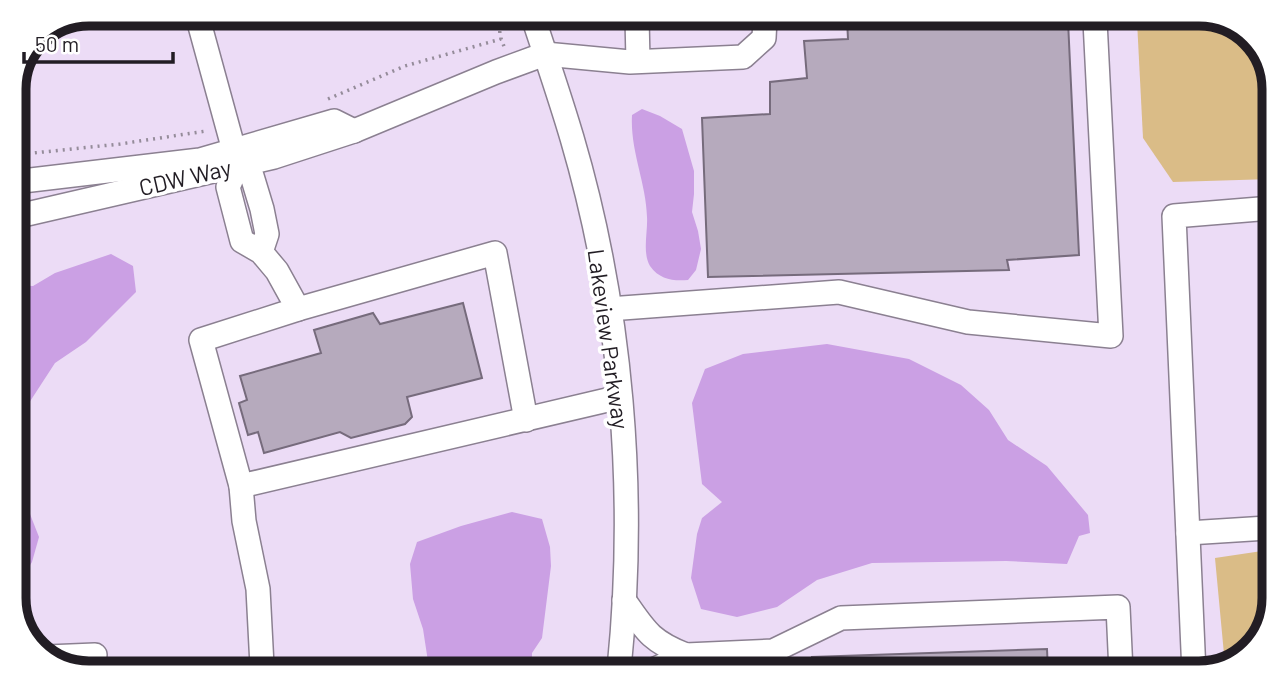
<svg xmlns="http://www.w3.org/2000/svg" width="1288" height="687" viewBox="0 0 1288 687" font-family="Barlow,sans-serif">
	<rect width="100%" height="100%" fill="#f5e8fc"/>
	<polygon fill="#ecdcf6" points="90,14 1232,22 1261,48 1274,85 1266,631 1240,660 1199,673 56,665 27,640 14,603 14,85 36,36"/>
	<g fill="#dabc87">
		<polygon points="1137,21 1232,22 1261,48 1274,85 1273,179 1173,182 1143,138"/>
		<polygon points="1262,551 1267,564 1266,631 1240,660 1225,665 1215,558"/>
	</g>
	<g fill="#cba0e4">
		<path d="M642,109L660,116L682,129L694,171V194L692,212L698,231L701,249L696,270L688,280C673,281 660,280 650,266C642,252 648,232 647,217C646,182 630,151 632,115Z"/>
		<polygon points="111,254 133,266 136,292 86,342 55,363 14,426 14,285 33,286 55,273"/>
		<polygon points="827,344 909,359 961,385 989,410 1008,440 1047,466 1088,515 1090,533 1079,536 1067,564 1006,561 872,563 817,580 777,607 737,617 701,609 691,578 697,534 702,518 722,502 702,484 692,403 705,369 743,354"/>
		<polygon points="14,496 28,509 39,537 32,562 24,575 14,580"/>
		<polygon points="512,512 542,519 550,547 551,566 542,638 532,653 532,668 429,668 423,629 413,599 410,564 417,542 461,526"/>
	</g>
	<g fill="#b6aabd" stroke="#766b7c" stroke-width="2">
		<polygon points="847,19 1068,21 1079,255 1007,260 1009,270 708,277 702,118 770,114 770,82 807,78 804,41 848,39"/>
		<polygon points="463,303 482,378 407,397 412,417 405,424 351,438 340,432 264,453 258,432 248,435 239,403 247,400 240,376 321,353 314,330 373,313 380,324"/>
		<polygon points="1047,649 1048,672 813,670 812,657"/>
	</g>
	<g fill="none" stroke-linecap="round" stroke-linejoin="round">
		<defs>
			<g id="minor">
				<polyline points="197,15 238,165"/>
				<path d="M533,17C546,57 560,97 572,138C622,308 637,493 619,669"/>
				<polyline points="637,18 638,61"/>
				<polyline points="14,182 200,160 334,121 354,131"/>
				<polyline points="14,217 274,157 354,131 496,72 545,54 630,62 743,57 764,38 765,19"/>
				<polyline points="261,252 267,234 262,209 252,176 238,165 228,187 242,241 261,252 277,271 298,309 201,340 241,486 620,397"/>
				<polyline points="298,309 495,253 526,420"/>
				<polyline points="609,309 839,292 968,322 1111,336 1095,21"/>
				<polyline points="241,486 244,521 258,589 262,666"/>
				<polyline points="1188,533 1267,528"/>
				<path d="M624,600C645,630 650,641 686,655"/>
				<polyline points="47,657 95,655"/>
				<polyline points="655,669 686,655 773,651 841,618 1118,607 1121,672"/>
				<polyline points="1194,673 1174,216 1272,208"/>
			</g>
		</defs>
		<use href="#minor" stroke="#8b8091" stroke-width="26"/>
		<g stroke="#958c9a" stroke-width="3.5" stroke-dasharray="2 5" stroke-linecap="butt">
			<polyline points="499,17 500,36 505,49"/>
			<polyline points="328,99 405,66 501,39"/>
			<polyline points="14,155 120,144 206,131"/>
		</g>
		<use href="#minor" stroke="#fff" stroke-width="23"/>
	</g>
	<g text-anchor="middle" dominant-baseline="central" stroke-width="7" stroke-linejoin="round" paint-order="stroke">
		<g font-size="23" fill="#221d24" stroke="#fff">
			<text transform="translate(185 177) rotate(-13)">CDW Way</text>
			<text transform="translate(609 339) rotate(82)">Lakeview Parkway</text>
		</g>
	</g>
	<path d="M0 0H1288V687H0ZM89 26H1199A63 63 0 0 1 1262 89V598A63 63 0 0 1 1199 661H89A63 63 0 0 1 26 598V89A63 63 0 0 1 89 26Z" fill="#fff" fill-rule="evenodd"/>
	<path fill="none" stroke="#221d24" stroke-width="9" d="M89 26H1199A63 63 0 0 1 1262 89V598A63 63 0 0 1 1199 661H89A63 63 0 0 1 26 598V89A63 63 0 0 1 89 26Z"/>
	<path d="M24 52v10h149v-10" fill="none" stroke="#221d24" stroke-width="3.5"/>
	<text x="35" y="52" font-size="21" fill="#221d24" stroke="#ffffff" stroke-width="5" paint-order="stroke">50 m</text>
</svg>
